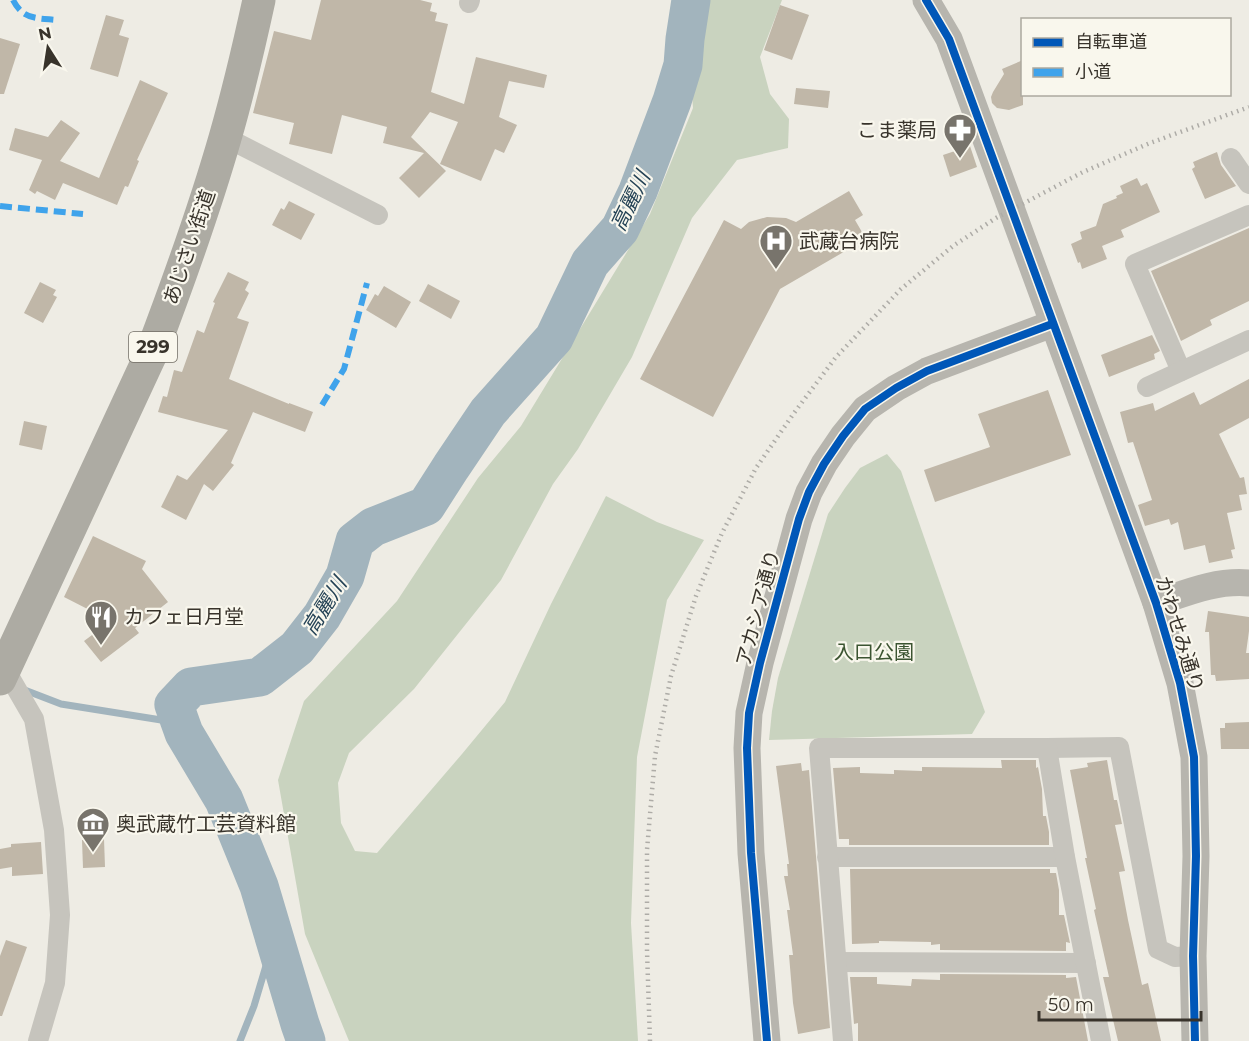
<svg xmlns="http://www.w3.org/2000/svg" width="1249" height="1041" viewBox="0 0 1249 1041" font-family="Montserrat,'Noto Sans JP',sans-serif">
	<rect width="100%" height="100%" fill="#eeece4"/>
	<g fill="#c9d3bf">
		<polygon points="703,0 782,0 760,57 770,94 789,119 788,148 737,160 692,218 632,357 578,449 553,484 501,580 414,689 349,753 338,783 341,823 355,851 377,853 462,754 505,702 551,604 606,496 657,522 704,540 667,600 637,757 631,923 638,1041 349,1041 305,934 278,780 304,701 397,601 478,478 521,426 650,214 693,108 691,80 692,50"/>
		<polygon points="887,454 901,471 985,712 972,734 769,740 772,711 778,678 828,514 845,488 860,468"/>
	</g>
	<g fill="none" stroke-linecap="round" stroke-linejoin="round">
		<g stroke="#a2b4bd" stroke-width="7">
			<polyline points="22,689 61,704 180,723"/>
			<polyline points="240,1041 254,1006 274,939"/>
		</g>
		<polyline stroke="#a2b4bd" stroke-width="39" points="306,1041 300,1024 259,886 224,800 184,733 174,705 191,687 260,677 297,648 322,616 345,576 355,541 373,527 426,506 451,467 488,412 554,338 590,263 620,229 638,191 672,101 683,65 685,39 691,0"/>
	</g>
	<g fill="#c0b7a8">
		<polygon points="321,0 420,0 432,3 430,11 437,13 435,21 448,24 431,92 464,104 476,57 547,75 544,88 509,81 499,117 517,125 504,153 495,149 481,181 440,164 458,122 430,112 411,137 446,171 419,198 399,178 424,153 383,143 387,127 342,115 332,154 289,144 294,123 253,113 274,31 311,40"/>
		<polygon points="780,5 809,15 792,60 764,50"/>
		<polygon points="106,15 124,20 119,35 129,38 118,77 90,69"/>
		<polygon points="0,38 20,44 4,94 0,94"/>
		<polygon points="1023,60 1023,105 1009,110 997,108 992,103 991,97 993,92 1004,74 1002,69"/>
		<polygon points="140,80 168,93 137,160 139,161 128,187 125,186 117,205 63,183 55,200 37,191 35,194 29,190 42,160 9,150 15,128 48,137 61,120 80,133 60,161 99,178"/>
		<polygon points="796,88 830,91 828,108 794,104"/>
		<polygon points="970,146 977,167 950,177 943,155"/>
		<polygon points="1217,152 1221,165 1236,186 1205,199 1192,169 1195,167 1193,162"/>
		<polygon points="1137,178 1141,186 1147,183 1160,212 1121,230 1124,237 1102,246 1107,259 1082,269 1080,262 1078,263 1071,244 1082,239 1080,232 1096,226 1103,204 1117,198 1116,196 1123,193 1120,186"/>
		<polygon points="849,191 863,215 855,220 866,239 780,289 713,417 640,379 724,220 741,229 749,222 767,217 786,218 796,222"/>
		<polygon points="289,201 315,214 301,240 272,225 281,208 284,210"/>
		<polygon points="1249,228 1249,301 1210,320 1212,325 1181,341 1151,271"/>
		<polygon points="228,272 249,282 245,290 249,293 237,318 249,322 229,379 289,404 289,403 313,412 305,432 253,412 231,463 234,465 213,491 204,484 186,520 161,507 177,475 187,480 228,430 158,412 163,396 167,397 174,370 182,372 197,330 204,333 215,303 213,302"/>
		<polygon points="40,282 56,290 53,295 57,297 43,323 24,313"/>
		<polygon points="428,284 460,301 451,319 419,301"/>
		<polygon points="384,286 411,302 396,328 366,310 375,294 378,296"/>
		<polygon points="1152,335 1160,351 1154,354 1155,359 1109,377 1101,355"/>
		<polygon points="1249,379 1249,418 1219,434 1240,478 1244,477 1247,494 1239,495 1242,510 1227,513 1235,549 1231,550 1233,558 1209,563 1205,545 1184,550 1178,522 1171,525 1169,519 1145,526 1138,505 1152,500 1133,442 1128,443 1120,412 1153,403 1155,411 1194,392 1200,405"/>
		<polygon points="1048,390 1071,455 935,502 924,470 990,447 978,414"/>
		<polygon points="24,421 47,426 42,450 19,445"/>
		<polygon points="93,536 146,561 142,569 168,602 135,628 139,633 101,662 84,641 111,621 64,597"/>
		<polygon points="1208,611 1249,617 1249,631 1246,653 1249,653 1249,679 1216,681 1215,675 1211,675 1209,632 1205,632"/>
		<polygon points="1249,722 1249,749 1221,749 1220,728 1225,728 1225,723"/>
		<polygon points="1001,760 1036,760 1036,768 1038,767 1042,789 1043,816 1046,816 1049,832 1049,845 849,845 849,839 839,839 833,768 860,767 860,773 894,774 894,770 922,771 922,767 1002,768"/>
		<polygon points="1107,760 1114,800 1117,800 1122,824 1115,825 1125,871 1119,872 1128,920 1142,985 1148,983 1161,1041 1118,1041 1103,977 1109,977 1094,910 1096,909 1085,858 1087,858 1070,770 1088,767 1087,763"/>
		<polygon points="801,763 802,771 809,770 830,1028 798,1034 793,1003 789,955 793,955 787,910 790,910 784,876 788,876 787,864 789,864 776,766"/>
		<polygon points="104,839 105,867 83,868 82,840"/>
		<polygon points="41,842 43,874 12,876 12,867 0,869 0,849 11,847 11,844"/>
		<polygon points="850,869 1050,869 1050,873 1056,873 1059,890 1059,915 1064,915 1070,943 1066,942 1066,951 940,950 940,944 931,945 931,942 879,941 879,943 852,944"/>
		<polygon points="6,940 27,947 2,1016 0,1016 0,956"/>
		<polygon points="940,974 1066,975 1066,978 1076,977 1088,1041 858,1041 858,1023 854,1024 850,977 877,977 877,984 911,986 912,979 940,980"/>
	</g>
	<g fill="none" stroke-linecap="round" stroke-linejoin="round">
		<g stroke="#c6c4bd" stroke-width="20">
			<polyline points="469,3 470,0"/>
			<polyline points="225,137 378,215"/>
			<polyline points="1231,158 1249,184"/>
			<polyline points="1181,371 1135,264 1249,215"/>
			<polyline points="1147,387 1249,340"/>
			<polyline points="5,669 34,719 54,830 60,915 55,983 38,1041"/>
			<polyline points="1047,748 1119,747 1158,949 1175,957 1193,956"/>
			<polyline points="827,857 1065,857"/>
			<polyline points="837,962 1086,963"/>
			<polyline points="843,1041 819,748 1047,748 1065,857 1101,1041"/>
		</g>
		<g stroke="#b7b5ae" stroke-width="27">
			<polyline points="926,0 949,39 1156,603 1180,683 1194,757 1196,856 1193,956 1195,1041"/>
			<path d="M1156,603C1186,593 1216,580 1249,583"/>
			<polyline points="767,1041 751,853 747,748 749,713 760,663 799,519 809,492 824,464 843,436 865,409 896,388 927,371 1052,324"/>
		</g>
		<path stroke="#adaba3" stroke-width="33" d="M0,679L151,354C178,283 204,211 225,138C238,93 249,46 259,0"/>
		<polyline stroke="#aeaca7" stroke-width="4.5" stroke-dasharray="1.5 4.5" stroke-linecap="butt" points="650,1041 647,951 647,850 655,756 671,676 696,596 722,533 756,468 794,413 836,357 901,289 953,246 996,218 1083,172 1150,143 1249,107"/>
		<g stroke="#3fa3eb" stroke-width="6" stroke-dasharray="12 6" stroke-linecap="butt">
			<path d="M13,0C23,20 37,18 57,20"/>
			<polyline points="0,206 83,214"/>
			<polyline points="322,405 344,369 367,283"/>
		</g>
		<defs>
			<g id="cycleway">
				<polyline points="926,0 949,39 1156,603 1180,683 1194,757 1196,856 1193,956 1195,1041"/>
				<polyline points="767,1041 751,853 747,748 749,713 760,663 799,519 809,492 824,464 843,436 865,409 896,388 927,371 1052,324"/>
			</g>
		</defs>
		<use href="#cycleway" stroke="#f9f7ed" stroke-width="11"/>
		<use href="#cycleway" stroke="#0057b8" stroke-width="8"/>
	</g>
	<defs>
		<symbol id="pharmacy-pin" viewBox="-11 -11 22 30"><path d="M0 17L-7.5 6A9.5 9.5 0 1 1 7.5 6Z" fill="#78746c" stroke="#f9f7ed"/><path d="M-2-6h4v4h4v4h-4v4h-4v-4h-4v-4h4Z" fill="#fff"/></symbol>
		<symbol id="hospital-pin" viewBox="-11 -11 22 30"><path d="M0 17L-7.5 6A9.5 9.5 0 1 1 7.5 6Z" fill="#78746c" stroke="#f9f7ed"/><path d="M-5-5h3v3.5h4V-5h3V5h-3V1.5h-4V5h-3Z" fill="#fff"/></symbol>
		<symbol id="restaurant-pin" viewBox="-11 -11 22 30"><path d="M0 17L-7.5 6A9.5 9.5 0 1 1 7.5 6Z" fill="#78746c" stroke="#f9f7ed"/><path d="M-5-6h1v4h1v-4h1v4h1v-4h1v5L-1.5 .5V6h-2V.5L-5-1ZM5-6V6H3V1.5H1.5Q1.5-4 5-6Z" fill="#fff"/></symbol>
		<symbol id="museum-pin" viewBox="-11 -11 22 30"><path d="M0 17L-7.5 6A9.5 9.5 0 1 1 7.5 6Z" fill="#78746c" stroke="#f9f7ed"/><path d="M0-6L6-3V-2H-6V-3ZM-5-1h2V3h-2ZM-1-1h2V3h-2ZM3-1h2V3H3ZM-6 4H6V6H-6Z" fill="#fff"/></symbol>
	</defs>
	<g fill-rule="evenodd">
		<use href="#pharmacy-pin" x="941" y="111" width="38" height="52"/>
		<use href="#hospital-pin" x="757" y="222" width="38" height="52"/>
		<use href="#restaurant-pin" x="82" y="598" width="38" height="52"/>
		<use href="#museum-pin" x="74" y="805" width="38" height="52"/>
	</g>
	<g text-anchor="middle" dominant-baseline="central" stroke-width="4.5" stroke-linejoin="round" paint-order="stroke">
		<rect fill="#f9f7ed" stroke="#726e65" stroke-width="1.5" x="129" y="332" width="48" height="30" rx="4.5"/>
		<g font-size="18" font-weight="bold" fill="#38332b">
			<text x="153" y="347">299</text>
		</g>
		<g font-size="20" fill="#38332b" stroke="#f9f7ed" text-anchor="start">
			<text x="937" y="130" text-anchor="end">こま薬局</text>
			<text x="799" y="241">武蔵台病院</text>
			<text x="124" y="617">カフェ日月堂</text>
			<text x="116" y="824">奥武蔵竹工芸資料館</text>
		</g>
		<g font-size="20" fill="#38332b" stroke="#f9f7ed">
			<text transform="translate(189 247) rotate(-71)">あじさい街道</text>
			<text transform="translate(758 608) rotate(-75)">アカシア通り</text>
			<text transform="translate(1180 634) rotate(73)">かわせみ通り</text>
		</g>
		<g font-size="20" fill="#3b5431" stroke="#f9f7ed">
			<text x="874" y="652">入口公園</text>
		</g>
		<g font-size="21" font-style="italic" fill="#244255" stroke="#f9f7ed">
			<text transform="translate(630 201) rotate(-64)">高麗川</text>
			<text transform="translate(324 606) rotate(-58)">高麗川</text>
		</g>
	</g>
	<rect x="1021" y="18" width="210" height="78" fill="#f9f7ed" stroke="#aca99f" stroke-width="1.5"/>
	<rect x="1033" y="38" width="30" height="9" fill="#0057b8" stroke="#aca99f" stroke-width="1.5"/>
	<text x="1075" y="48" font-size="18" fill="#38332b">自転車道</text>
	<rect x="1033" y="68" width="30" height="9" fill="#3fa3eb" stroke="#aca99f" stroke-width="1.5"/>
	<text x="1075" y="78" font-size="18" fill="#38332b">小道</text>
	<g transform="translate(48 48) rotate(348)" stroke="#f9f7ed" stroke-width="4.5" paint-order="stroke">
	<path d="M0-4.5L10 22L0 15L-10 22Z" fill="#38332b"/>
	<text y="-9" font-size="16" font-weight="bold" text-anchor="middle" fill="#38332b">N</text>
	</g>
	<path d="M1039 1011v9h162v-9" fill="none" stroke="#38332b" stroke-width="3"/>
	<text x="1048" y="1011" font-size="18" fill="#38332b" stroke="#f9f7ed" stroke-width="4.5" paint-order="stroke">50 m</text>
</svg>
